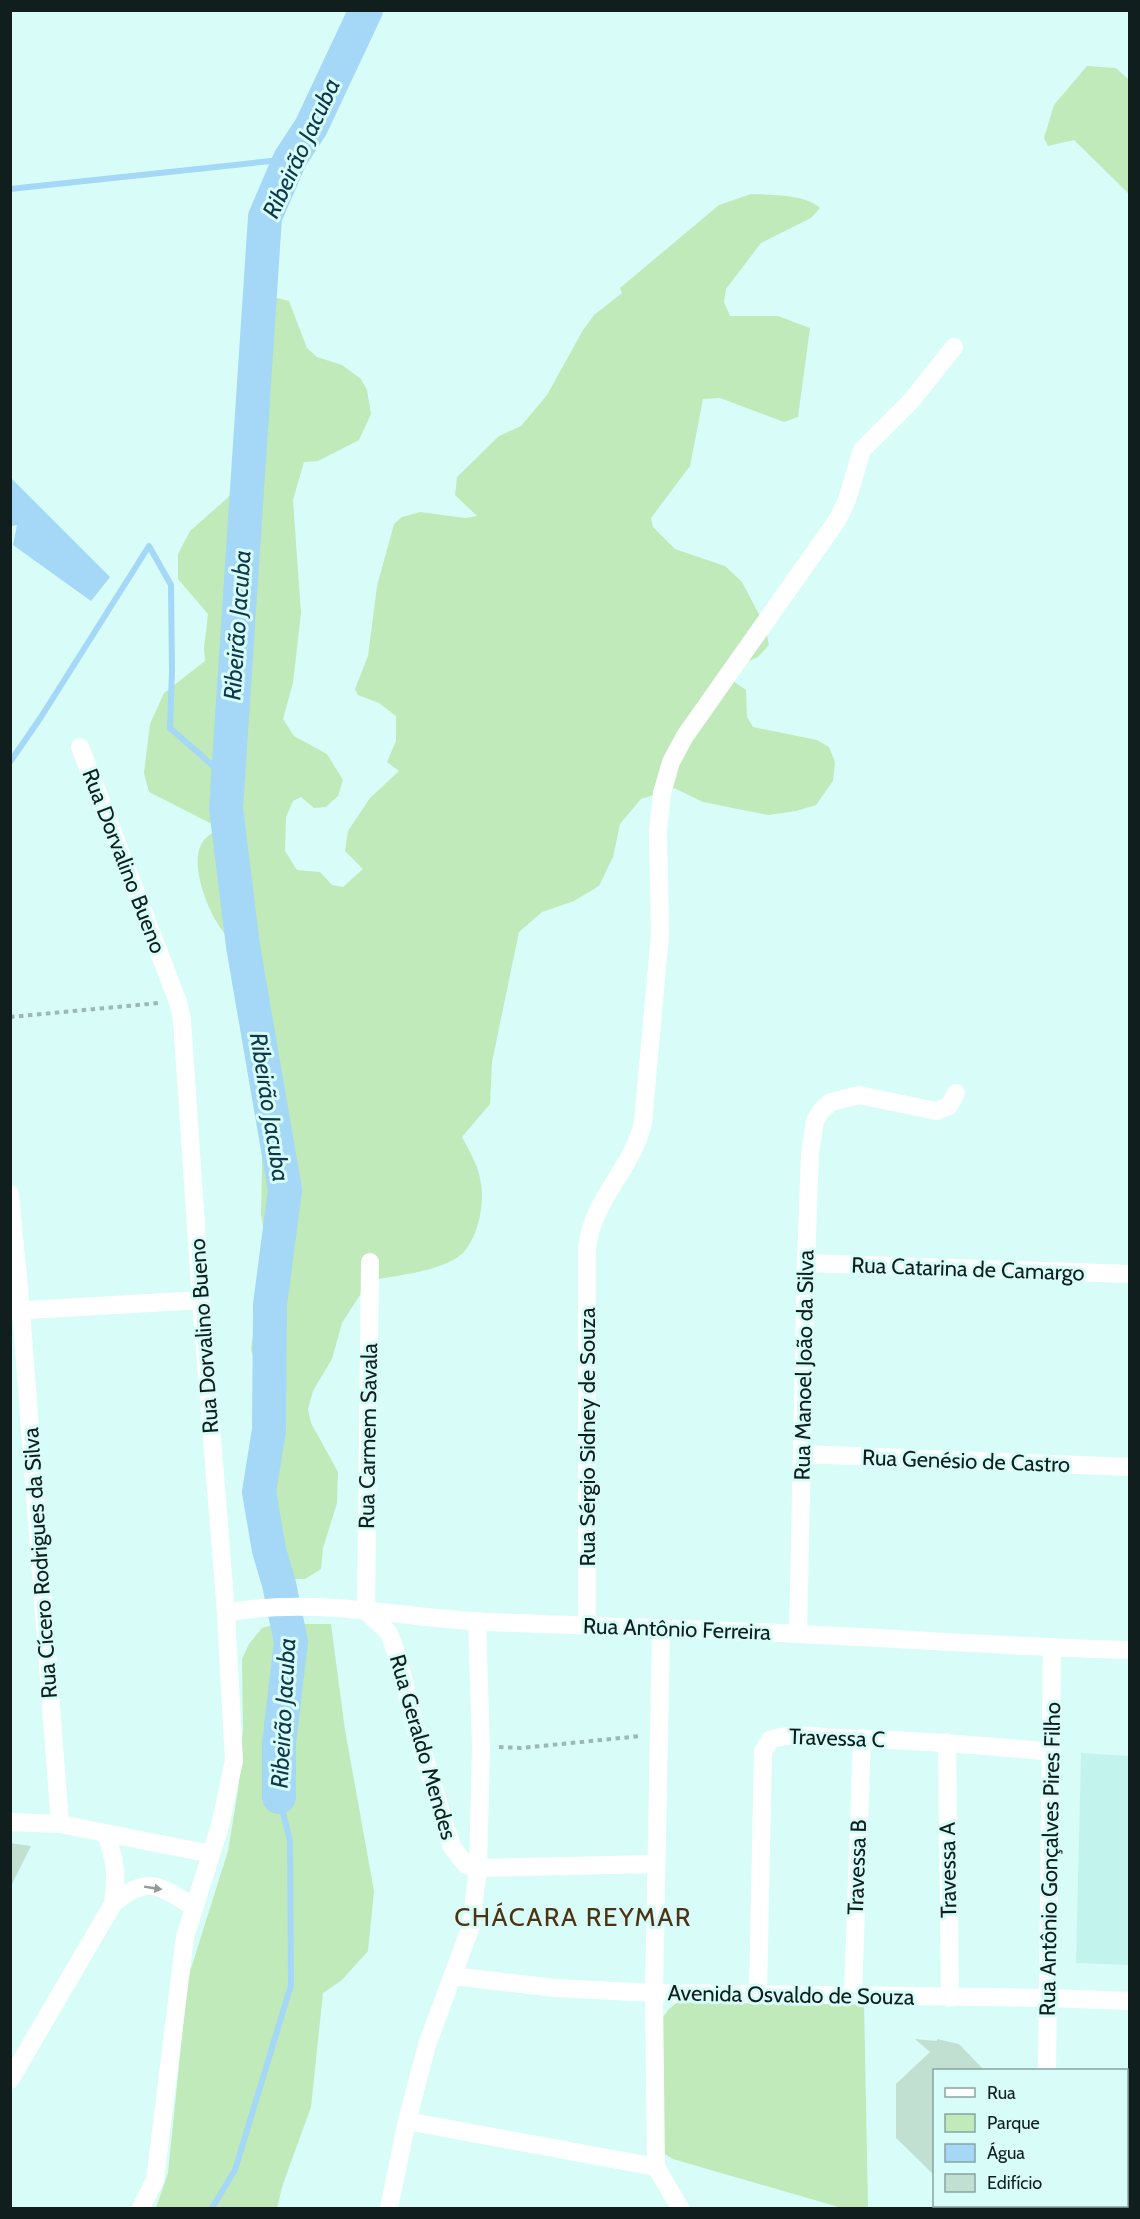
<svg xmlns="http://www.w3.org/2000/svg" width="1140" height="2219" viewBox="0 0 1140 2219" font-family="Cabin,sans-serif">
	<rect width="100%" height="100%" fill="#d8fdf9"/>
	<polygon fill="#c3f3ed" points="1081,1753 1129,1756 1129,1965 1076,1963"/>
	<g fill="#c0eab9">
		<polygon points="1087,66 1116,68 1129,80 1129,194 1074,140 1048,146 1044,138 1054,105"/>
		<path d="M751,194C770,195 806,194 820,208L811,218L761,243L726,289L724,302L730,316H778L810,328L798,417L784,422L720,398L703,399L690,466L651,518L653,527L675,549L725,566L742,582L765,626L769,645L758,657L722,673L746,690L747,717L753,727L817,740L829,747L835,762L833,781L816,805L796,811L768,815L703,802L674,788L641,799L620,824L613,857L599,886L574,901L542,912L519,932L492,1062L490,1104L462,1137C470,1152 479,1167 481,1184C485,1207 476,1248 455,1259C430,1273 397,1275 369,1281L342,1323L332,1359L313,1391L308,1409L311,1423L338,1472L337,1503L323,1548L321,1569L305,1579H290L281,1569L275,1550L270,1480L276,1445L274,1412L251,1350L252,1340L269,1313L271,1295L263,1285L260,1286L267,1249L261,1214L263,1117L268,1079L260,1022L232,941C212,925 189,869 201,845C203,839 210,835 214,831L212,824L149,792L144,773L150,724L164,693L205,661L204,648L208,614L178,579V554L190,531L233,493L241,477L244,454L238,391L243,326L277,298L289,301L307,348L317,357L342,365L361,379L367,390L371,414L359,440L318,461L304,462L293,500L301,613L293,683L283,719L294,736L327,754L343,780L338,796L326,807L314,808L301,797L293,801L286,817L285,851L297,870L320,872L332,885L343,887L363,869L345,851L348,831L370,798L399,771L387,762L396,741V716L379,703L358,695L355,689L368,656L377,586L394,524L402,517L420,512L465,518L477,516L455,495L457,477L499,436L521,426L547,395L583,330L594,315L622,293L620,288L719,205Z"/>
		<polygon points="276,1624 331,1624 345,1730 374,1891 368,1951 342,1980 323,1993 311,2107 283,2184 277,2208 156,2208 168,2173 188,1978 228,1851 238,1790 243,1729 242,1659 249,1644 262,1628"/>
		<polygon points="679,2001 864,2001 868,2208 842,2208 673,2159 665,2154 660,2145 663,2017 669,2009"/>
	</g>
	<polygon fill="#a4d8f6" points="10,477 110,577 91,601 13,545 17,525 11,526"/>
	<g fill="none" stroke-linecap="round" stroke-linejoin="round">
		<g stroke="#a4d8f6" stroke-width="6">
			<polyline points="10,189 290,159"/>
			<polyline points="10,762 41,717 149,546 171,585 172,671 170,728 228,779"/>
			<polyline points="212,2208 235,2170 291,1985 290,1841 279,1797"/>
		</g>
		<polyline stroke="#a4d8f6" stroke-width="34" points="279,1797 279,1743 291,1642 279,1584 269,1550 259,1492 269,1430 270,1305 285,1190 243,946 226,808 265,217 290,159 311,127 366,10"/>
	</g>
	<g fill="#c1e0d1">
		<polygon points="10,1843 31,1846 10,1888"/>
		<polygon points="915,2039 937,2041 937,2039 959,2044 984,2070 934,2070 934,2175 896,2138 896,2084 930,2052"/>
	</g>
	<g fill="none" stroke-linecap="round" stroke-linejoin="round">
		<g stroke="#9ab8b5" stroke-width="4" stroke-dasharray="4.5 4.5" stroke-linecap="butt">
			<polyline points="10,1017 159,1003"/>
			<polyline points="499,1747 521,1748 641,1736"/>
		</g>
		<g stroke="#fff" stroke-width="18">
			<polyline points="80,747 178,1002 182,1020 201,1300 226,1613 234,1761 220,1826 185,1937 155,2180 141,2208"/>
			<polyline points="10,1194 21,1310 60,1824"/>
			<polyline points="370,1262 366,1611 389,1633 398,1658 415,1727 452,1847 466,1865 478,1868 656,1864"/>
			<polyline points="806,1263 1130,1274"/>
			<polyline points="11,1311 201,1300"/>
			<polyline points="803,1454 1130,1467"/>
			<path d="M226,1613C312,1596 402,1618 488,1622C592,1626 695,1629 798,1634C908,1639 1019,1647 1130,1650"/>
			<path d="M587,1626V1249C588,1241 589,1233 592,1226C604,1189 635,1161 643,1122L660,934L658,831L662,793L671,762L685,736L838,519L847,500L862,450L911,401L954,347"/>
			<polyline points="661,1629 654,1993 656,2167 680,2208"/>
			<polyline points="798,1634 806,1263 810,1154 815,1121 821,1111 831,1102 859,1095 936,1111 949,1106 956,1093"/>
			<polyline points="947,1742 950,1998"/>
			<polyline points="10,1822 60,1824 211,1854"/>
			<path d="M113,1904C148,1874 159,1886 194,1907"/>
			<polyline points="453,1976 555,1988 654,1993 1049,1998 1130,2001"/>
			<path d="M758,1993L763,1752L770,1740C791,1732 817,1737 839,1738C910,1740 981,1745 1052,1752"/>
			<polyline points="853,1995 862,1738"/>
			<polyline points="1047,2070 1052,1648"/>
			<path d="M10,2080L113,1904C117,1874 116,1863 106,1834"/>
			<polyline points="407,2121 656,2167"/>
			<polyline points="389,2208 407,2121 427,2045 471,1926 478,1868 481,1747 477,1621"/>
			<polyline points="1042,2208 1042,2206"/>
		</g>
	</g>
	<defs><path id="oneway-solid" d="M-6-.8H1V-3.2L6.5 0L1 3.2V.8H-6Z" transform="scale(1.5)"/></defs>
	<use fill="#939a99" href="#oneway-solid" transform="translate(153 1888) rotate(9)"/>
	<g text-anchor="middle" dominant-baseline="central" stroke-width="6" stroke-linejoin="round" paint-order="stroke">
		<g font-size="22" fill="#101e1d" stroke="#d8fdf9">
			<text transform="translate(124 861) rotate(69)">Rua Dorvalino Bueno</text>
			<text transform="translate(968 1269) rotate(2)">Rua Catarina de Camargo</text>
			<text transform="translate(204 1336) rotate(-94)">Rua Dorvalino Bueno</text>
			<text transform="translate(804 1365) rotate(-89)">Rua Manoel João da Silva</text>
			<text transform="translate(368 1436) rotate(-89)">Rua Carmem Savala</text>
			<text transform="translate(587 1437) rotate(-90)">Rua Sérgio Sidney de Souza</text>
			<text transform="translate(966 1461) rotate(2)">Rua Genésio de Castro</text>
			<text transform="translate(40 1563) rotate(-94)">Rua Cícero Rodrigues da Silva</text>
			<text transform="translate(677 1629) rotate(2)">Rua Antônio Ferreira</text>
			<text transform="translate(837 1738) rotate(2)">Travessa C</text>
			<text transform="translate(423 1747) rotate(74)">Rua Geraldo Mendes</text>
			<text transform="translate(1050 1859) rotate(-89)">Rua Antônio Gonçalves Pires Filho</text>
			<text transform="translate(857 1867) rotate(-88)">Travessa B</text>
			<text transform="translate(948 1870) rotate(-91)">Travessa A</text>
			<text transform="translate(791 1995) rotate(1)">Avenida Osvaldo de Souza</text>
		</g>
		<g font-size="24" font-style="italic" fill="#0d374b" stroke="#d8fdf9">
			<text transform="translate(301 148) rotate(-65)">Ribeirão Jacuba</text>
			<text transform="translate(237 625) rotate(-86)">Ribeirão Jacuba</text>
			<text transform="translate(270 1107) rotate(81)">Ribeirão Jacuba</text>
			<text transform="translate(283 1713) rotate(-87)">Ribeirão Jacuba</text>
		</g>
		<g font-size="26" letter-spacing="1.5" fill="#4d3312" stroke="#d8fdf9">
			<text x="573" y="1917">CHÁCARA REYMAR</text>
		</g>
	</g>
	<rect width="1140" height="2219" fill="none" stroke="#101e1d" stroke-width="24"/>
	<rect x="933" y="2069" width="195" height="138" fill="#d8fdf9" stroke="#88a4a1" stroke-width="1.5"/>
	<rect x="945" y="2088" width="30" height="9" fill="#ffffff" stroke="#88a4a1" stroke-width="1.5"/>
	<text x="987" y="2099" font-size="18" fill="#101e1d">Rua</text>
	<rect x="945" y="2114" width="30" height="18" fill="#c0eab9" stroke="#88a4a1" stroke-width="1.5"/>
	<text x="987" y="2129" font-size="18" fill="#101e1d">Parque</text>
	<rect x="945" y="2144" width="30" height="18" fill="#a4d8f6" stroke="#88a4a1" stroke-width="1.5"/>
	<text x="987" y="2159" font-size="18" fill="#101e1d">Água</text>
	<rect x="945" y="2174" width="30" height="18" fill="#c1e0d1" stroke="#88a4a1" stroke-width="1.5"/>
	<text x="987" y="2189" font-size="18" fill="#101e1d">Edifício</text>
</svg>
